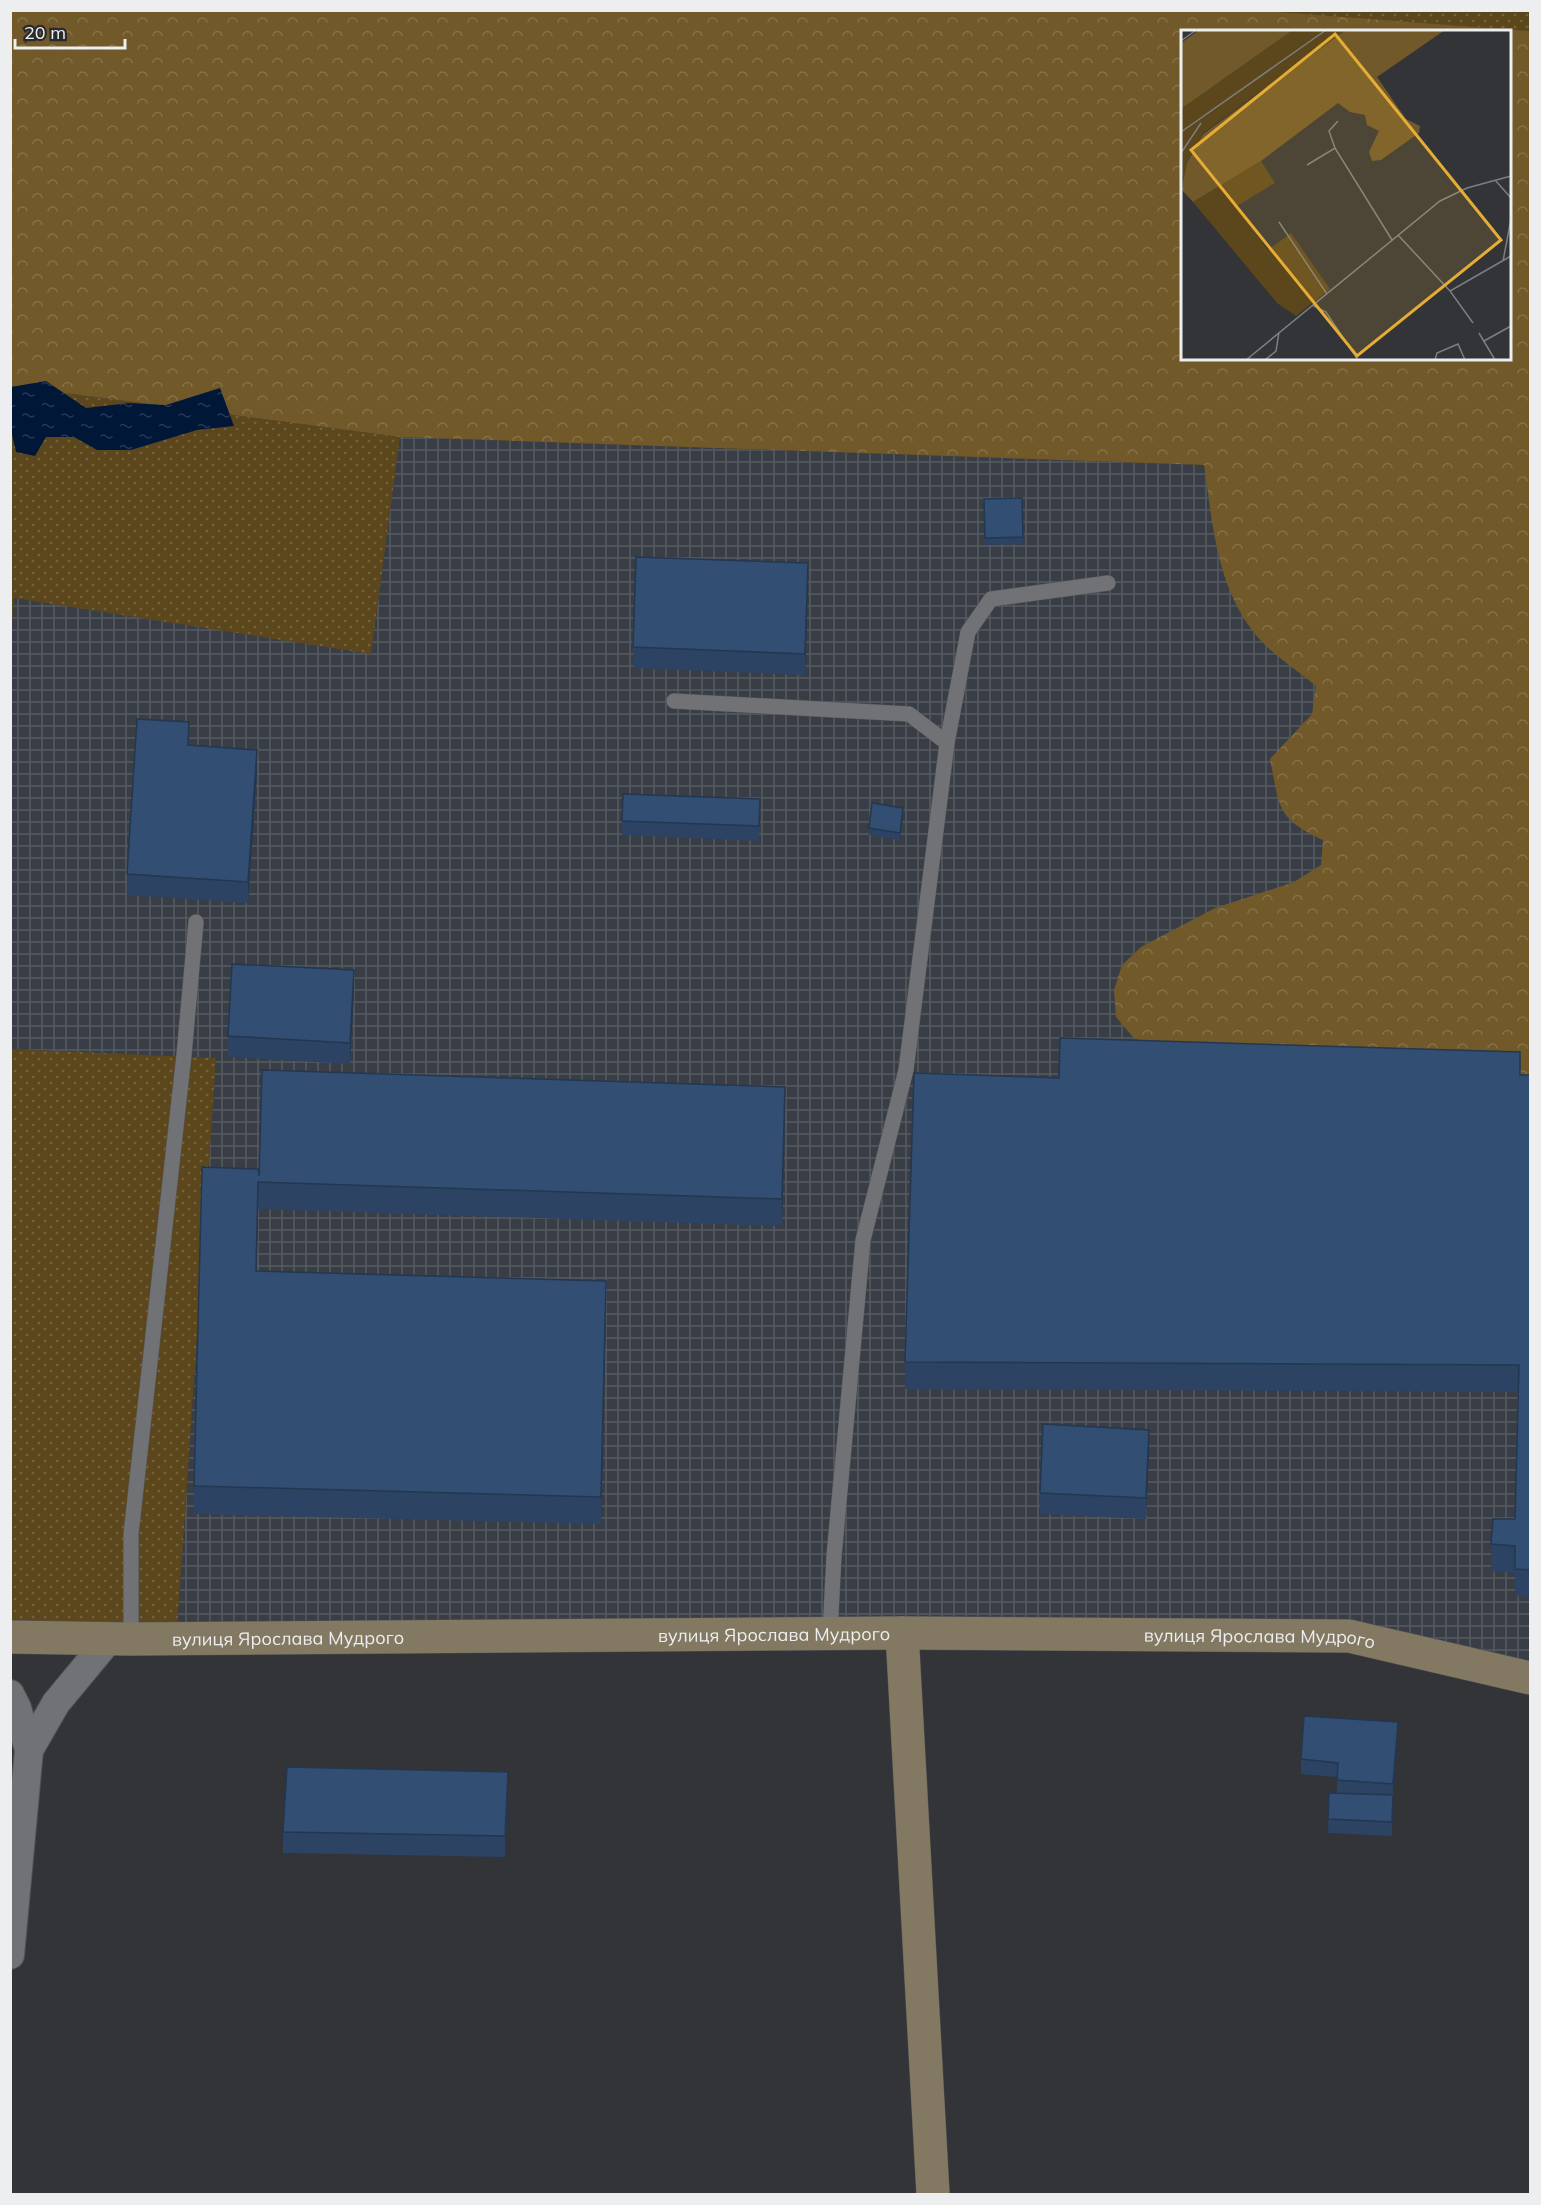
<svg xmlns="http://www.w3.org/2000/svg" width="1541" height="2205" viewBox="0 0 1541 2205" font-family="Mulish,sans-serif">
	<defs>
		<pattern id="industrial-grid" width="8" height="8" patternUnits="userSpaceOnUse" patternTransform="scale(1.5)"><rect width="8" height="8" fill="#393e46"/><path d="M0 4h8M4 0v8" fill="none" stroke="#565a61"/></pattern>
		<pattern id="grass-dots" width="8" height="8" patternUnits="userSpaceOnUse" patternTransform="scale(1.5)"><rect width="8" height="8" fill="#5c471d"/><path d="M2 2h.1M6 6h.1" fill="none" stroke="#74623e" stroke-width="1.8" stroke-linecap="round"/></pattern>
		<pattern id="forest-crowns" width="20" height="18" patternUnits="userSpaceOnUse" patternTransform="scale(1.5)"><rect width="20" height="18" fill="#71592a"/><path d="M2 6a3 3 0 1 1 6 0M12 15a3 3 0 1 1 6 0" fill="none" stroke="#867149"/></pattern>
		<pattern id="water-ripples" width="26" height="14" patternUnits="userSpaceOnUse" patternTransform="scale(1.5)"><rect width="26" height="14" fill="#011738"/><path d="M2 4q2-2 4 0t4 0M15 11q2-2 4 0t4 0" fill="none" stroke="#263955"/></pattern>
	</defs>
	<rect width="100%" height="100%" fill="#333437"/>
	<polygon fill="url(#industrial-grid)" points="400,437 1205,465 1530,493 1530,1673 1343,1629 177,1630 216,1058 11,1049 10,638 14,598 371,653"/>
	<g fill="url(#grass-dots)">
		<polygon points="1251,11 1530,11 1530,31"/>
		<polygon points="11,386 400,437 371,654 14,598 11,638"/>
		<polygon points="11,1049 216,1058 177,1630 11,1626"/>
	</g>
	<path fill="url(#forest-crowns)" fill-rule="evenodd" d="M1251,10L1530,31V1079L1153,1050L1132,1036L1116,1017L1114,990L1122,965L1141,947L1215,908L1294,882L1321,865L1323,840C1275,818 1280,806 1270,759L1312,714L1316,686C1297,670 1271,654 1256,635C1216,586 1213,525 1204,465L400,437L11,386L10,13L14,11ZM1182,32H1510V358H1182Z"/>
	<polygon fill="url(#water-ripples)" points="46,381 86,408 129,403 166,405 220,388 234,426 197,430 131,450 97,450 74,437 46,437 35,456 16,452 11,430 11,387"/>
	<g fill="none" stroke-linecap="round" stroke-linejoin="round">
		<defs>
			<g id="service">
				<polyline points="674,701 909,714 947,743 906,1070 863,1240 834,1556 830,1633"/>
				<polyline points="947,743 968,632 991,599 1108,583"/>
				<polyline points="131,1639 131,1534 184,1055 196,922"/>
			</g>
			<g id="minor">
				<polyline points="10,1694 17,1708 29,1750 10,1955"/>
				<polyline points="29,1750 56,1703 110,1638"/>
			</g>
			<g id="secondary">
				<polyline points="902,1633 933,2194"/>
				<path id="s1" d="M10,1637L131,1639L902,1633L1349,1636L1530,1678"/>
			</g>
		</defs>
		<use href="#service" stroke="#525354" stroke-width="16"/>
		<use href="#minor" stroke="#525354" stroke-width="30"/>
		<use href="#secondary" stroke="#525354" stroke-width="34"/>
		<use href="#service" stroke="#707275" stroke-width="15"/>
		<use href="#minor" stroke="#707275" stroke-width="28"/>
		<use href="#secondary" stroke="#837962" stroke-width="33"/>
	</g>
	<g fill="#2c4363">
		<polygon points="984,499 1023,537 1023,544 985,545"/>
		<polygon points="808,584 805,675 633,668 633,647"/>
		<polygon points="189,745 257,771 248,903 127,895 127,874"/>
		<polygon points="760,799 759,841 622,835 622,821"/>
		<polygon points="903,815 900,840 869,835 869,828"/>
		<polygon points="354,991 350,1064 228,1057 228,1036"/>
		<polygon points="1520,1075 1530,1075 1530,1597 1515,1596 1515,1573 1491,1571 1491,1544 1515,1519 1518,1392 905,1389 905,1362 1059,1078"/>
		<polygon points="785,1115 782,1226 258,1209 256,1271 606,1308 601,1524 194,1514 194,1486 259,1176"/>
		<polygon points="1149,1451 1146,1519 1040,1514 1040,1493"/>
		<polygon points="1398,1737 1393,1798 1392,1836 1328,1833 1329,1793 1337,1793 1337,1777 1301,1774 1301,1759"/>
		<polygon points="508,1793 505,1857 283,1853 283,1832"/>
	</g>
	<g fill="#243750">
		<polygon points="808,563 808,584 805,675 805,654"/>
		<polygon points="257,750 257,771 248,903 248,882"/>
		<polygon points="903,808 903,815 900,840 900,833"/>
		<polygon points="354,970 354,991 350,1064 350,1043"/>
		<polygon points="785,1087 785,1115 782,1226 782,1199"/>
		<polygon points="258,1182 258,1209 256,1299 256,1271"/>
		<polygon points="606,1281 606,1308 601,1524 601,1497"/>
		<polygon points="1149,1430 1149,1451 1146,1519 1146,1498"/>
		<polygon points="1398,1722 1398,1737 1393,1798 1393,1784"/>
		<polygon points="508,1772 508,1793 505,1857 505,1836"/>
	</g>
	<g fill="#334e73" stroke="#243750" stroke-width="1.5">
		<polygon points="1022,498 1023,537 985,538 984,499"/>
		<polygon points="636,557 808,563 805,654 633,647"/>
		<polygon points="137,719 189,722 188,745 257,750 248,882 127,874"/>
		<polygon points="623,794 760,799 759,826 622,821"/>
		<polygon points="872,803 903,808 900,833 869,828"/>
		<polygon points="232,964 354,970 350,1043 228,1036"/>
		<polygon points="1060,1038 1520,1052 1520,1075 1530,1075 1530,1570 1515,1569 1515,1546 1491,1544 1493,1519 1515,1519 1519,1365 905,1362 914,1073 1059,1078"/>
		<polygon points="262,1070 785,1087 782,1199 258,1182 256,1271 606,1281 601,1497 194,1486 202,1167 258,1169 259,1176"/>
		<polygon points="1043,1424 1149,1430 1146,1498 1040,1493"/>
		<polygon points="1304,1716 1398,1722 1393,1784 1337,1780 1338,1763 1301,1759"/>
		<polygon points="287,1767 508,1772 505,1836 283,1832"/>
		<polygon points="1329,1793 1393,1795 1392,1822 1328,1819"/>
	</g>
	<g text-anchor="middle" dominant-baseline="central" stroke-width="5" stroke-linejoin="round" paint-order="stroke">
		<g font-size="18" fill="#edeeef" stroke="#292a2d">
			<text stroke="none"><textPath href="#s1" startOffset="764">вулиця Ярослава Мудрого</textPath></text>
			<text stroke="none"><textPath href="#s1" startOffset="278">вулиця Ярослава Мудрого</textPath></text>
			<text stroke="none"><textPath href="#s1" startOffset="1250">вулиця Ярослава Мудрого</textPath></text>
		</g>
	</g>
	<g transform="translate(1181 30)">
		<rect width="330" height="330" fill="#333437"/>
		<path d="M112,0H165L22,103L6,133L2,152L0,79ZM80,131L94,153L56,176L87,220L110,203L149,259L115,286L96,273L12,172Z" fill="#5c471d"/>
		<path d="M18,0H112L0,79V13ZM165,0H264L196,47L225,89L239,96L238,103L200,130L191,131L188,122L198,101L186,95L184,85L169,82L157,73L80,131L12,172L1,160L2,152L6,133L22,104Z" fill="#71592a"/>
		<path fill="none" stroke="#7d7e81" stroke-width="1.5" d="M0,11L15,0M0,102L145,0M154,118L148,101L157,91M0,123L20,93M126,135L154,118L211,210M314,150L330,168M98,192L146,264M217,205L269,261M322,231L330,189M131,275L145,282L177,330M292,293L269,261L330,226M298,303L314,330M303,311L330,296M65,330L259,171L286,158L330,146M84,330L95,321L98,302M254,330L256,323L277,314L284,330"/>
		<path fill="#e5ad35" fill-opacity="0.15" stroke="#e5ad35" stroke-width="3" d="M154,4L320,210L176,326L10,120Z"/>
		<rect width="330" height="330" fill="none" stroke="#edeeef" stroke-width="3"/>
	</g>
	<rect width="1541" height="2205" fill="none" stroke="#edeeef" stroke-width="24"/>
	<path d="M15 39v9h110v-9" fill="none" stroke="#edeeef" stroke-width="3"/>
	<text x="24" y="39" font-size="18" fill="#edeeef" stroke="#292a2d" stroke-width="4.5" paint-order="stroke">20 m</text>
</svg>
